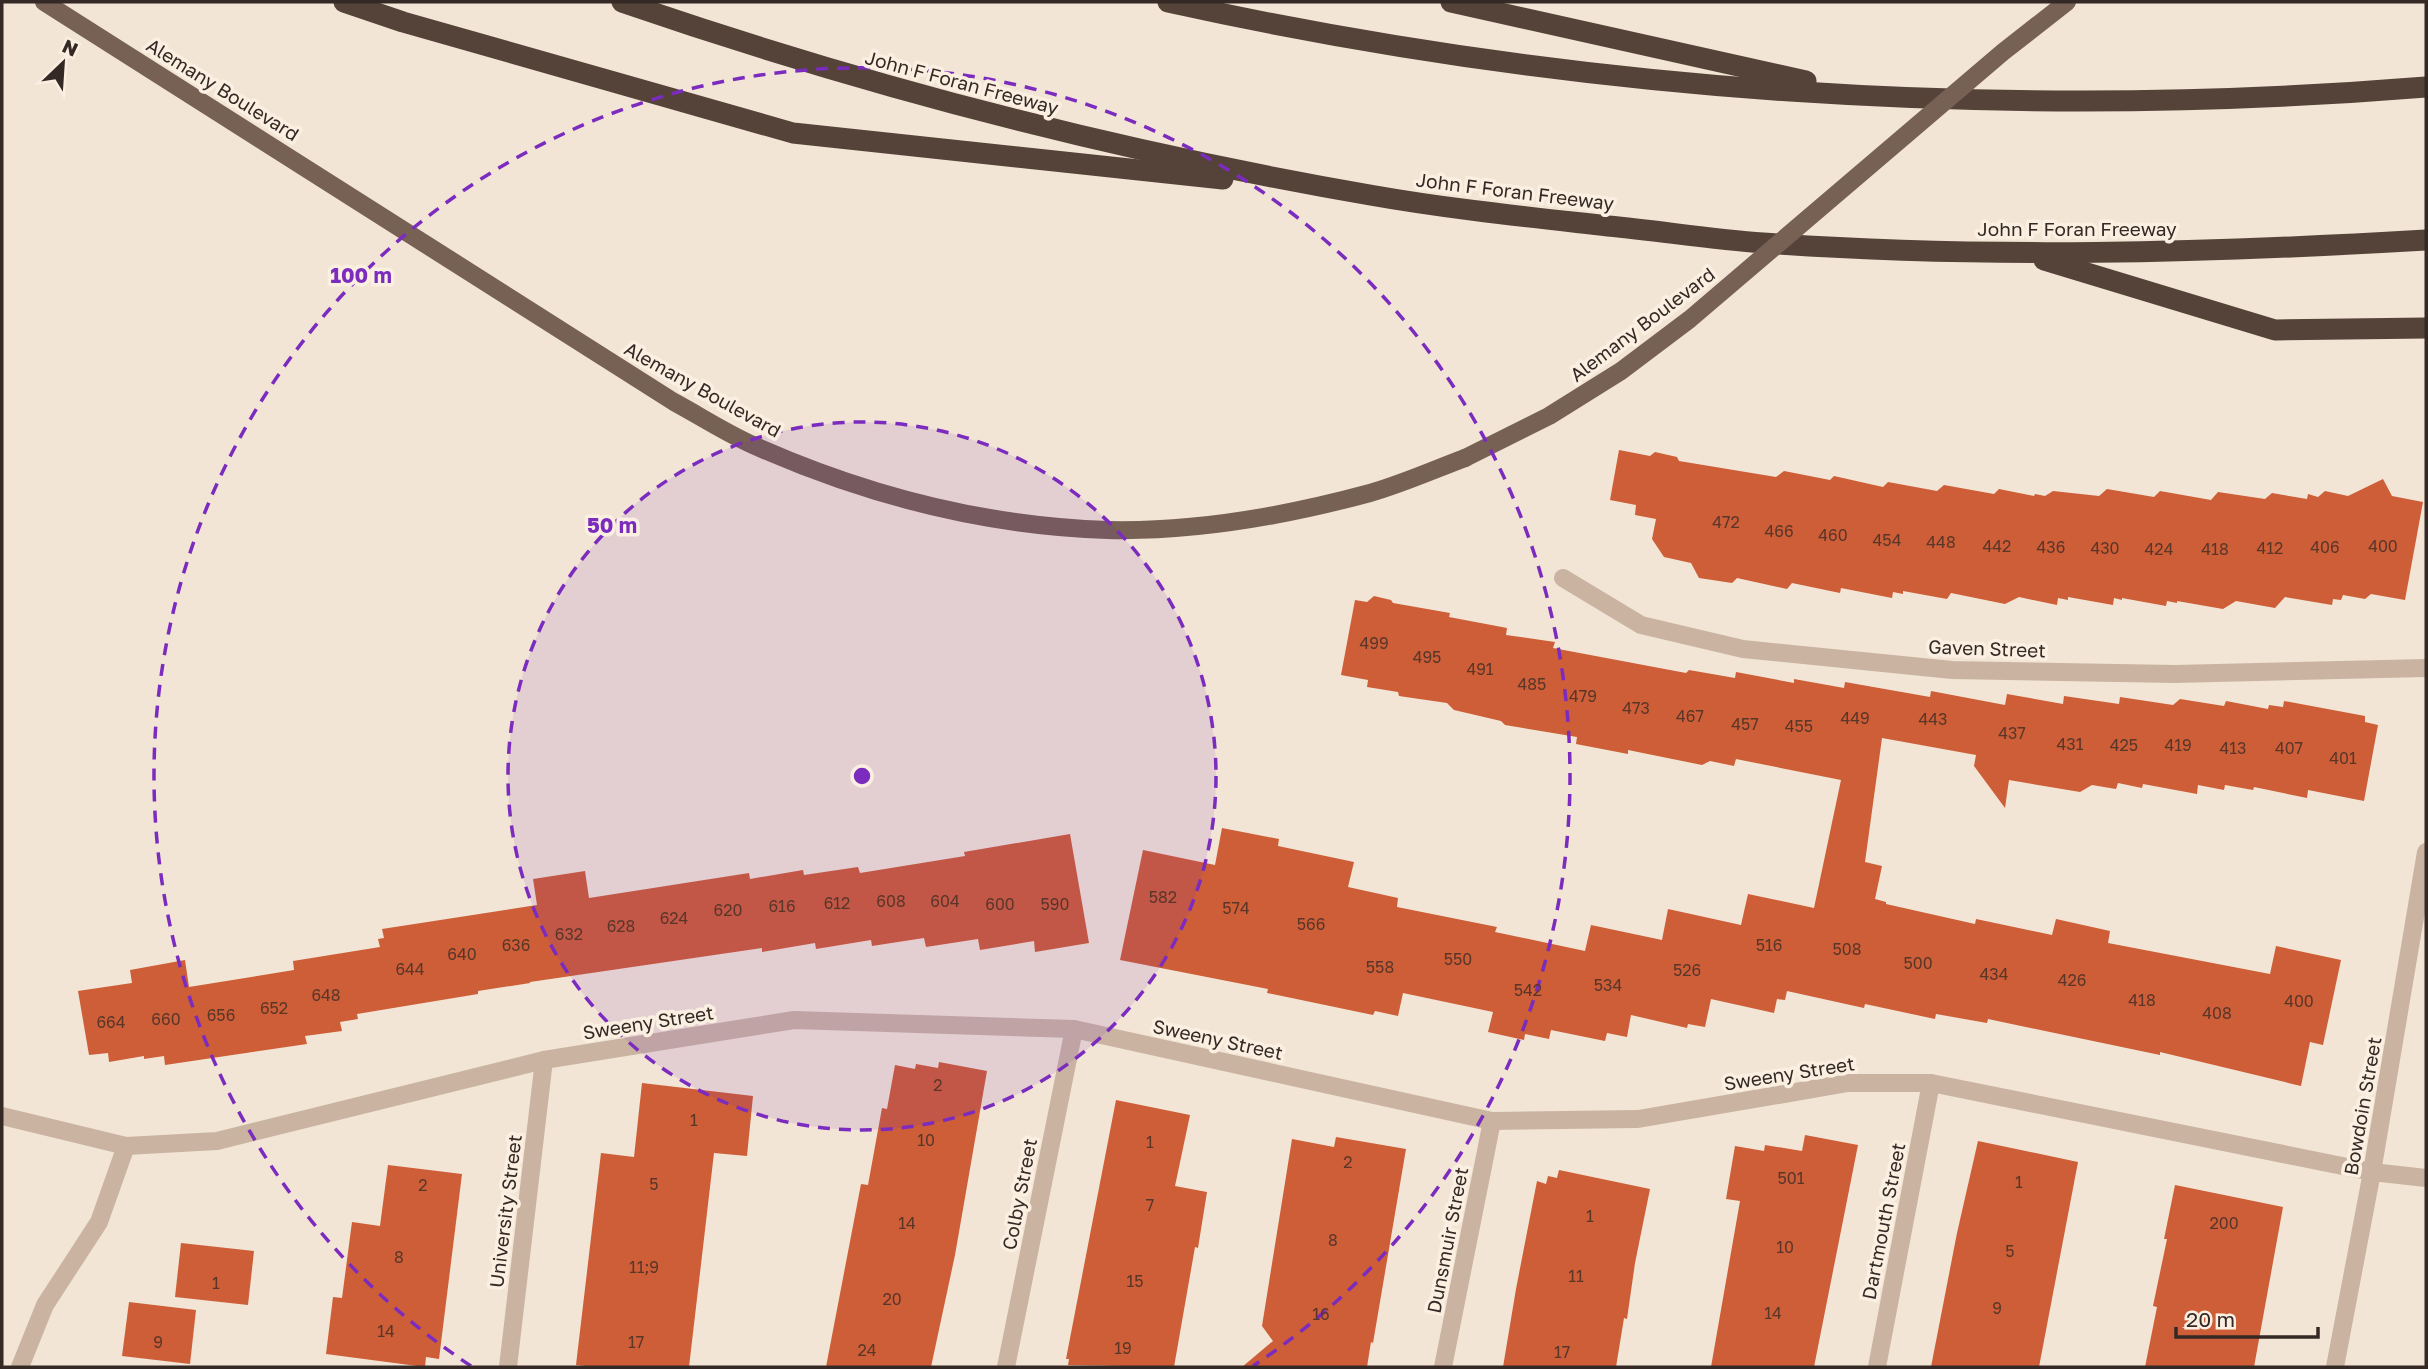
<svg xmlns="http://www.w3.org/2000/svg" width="2428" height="1369" viewBox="0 0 2428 1369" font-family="'Golos Text',sans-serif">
	<rect width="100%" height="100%" fill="#f2e5d5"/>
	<g fill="#cd5e37">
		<polygon points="1619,450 1650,456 1655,452 1677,457 1679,461 1776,477 1784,471 1830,480 1834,476 1883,487 1888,482 1937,491 1944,485 1994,494 1999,489 2034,496 2035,494 2045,496 2053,491 2099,496 2107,489 2154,497 2160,491 2211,500 2218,492 2265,499 2272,493 2307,499 2308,494 2318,497 2325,491 2348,496 2383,479 2392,496 2423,502 2405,600 2371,594 2365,599 2343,595 2341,600 2333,599 2332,605 2285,597 2275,608 2236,601 2223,609 2177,601 2177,603 2167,601 2166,606 2122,598 2122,600 2114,598 2113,605 2068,597 2068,600 2058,598 2057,605 2019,597 2005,604 1951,593 1947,599 1903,591 1903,594 1893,592 1892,598 1841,588 1840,593 1792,583 1787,589 1737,578 1732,583 1699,578 1691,563 1664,557 1652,539 1656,519 1635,515 1636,505 1610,500"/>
		<polygon points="1374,596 1391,600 1393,603 1450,613 1449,617 1507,628 1506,635 1555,642 1553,648 1686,673 1689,670 1735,678 1736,672 1794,683 1794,679 1844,688 1845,682 1930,697 1931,691 2005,705 2007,694 2063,704 2064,696 2119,704 2120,697 2173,705 2180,699 2224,706 2226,701 2268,709 2269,705 2283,707 2284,701 2365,716 2365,722 2378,725 2364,801 2308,790 2307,798 2254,787 2253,790 2225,785 2224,790 2198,785 2197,794 2143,784 2142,788 2118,783 2116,789 2092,785 2080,792 2009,780 2005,808 1974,766 1976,755 1882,738 1865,862 1882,866 1875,899 1886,902 1886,904 1975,924 1976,919 2052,935 2056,919 2110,931 2108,943 2270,974 2276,946 2341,960 2323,1045 2310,1042 2301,1086 2160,1052 2160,1055 1988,1019 1987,1023 1936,1014 1935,1019 1865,1004 1864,1008 1787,991 1785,1000 1777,999 1774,1013 1711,999 1705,1027 1688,1024 1687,1028 1631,1015 1627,1037 1607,1033 1605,1041 1551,1030 1549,1039 1525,1034 1524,1040 1488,1032 1493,1012 1403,993 1398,1016 1375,1011 1373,1015 1267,993 1268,989 1120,960 1143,850 1215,865 1222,828 1279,839 1278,846 1354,862 1348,887 1398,898 1397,907 1497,927 1495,932 1585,951 1591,925 1662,940 1668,909 1741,925 1748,894 1814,908 1841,780 1736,759 1734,766 1710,761 1702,765 1628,750 1628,754 1576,744 1577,737 1505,725 1501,721 1454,710 1447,703 1399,696 1398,692 1367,687 1368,680 1341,675 1355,600 1367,602"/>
		<polygon points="1070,834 1089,943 1035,952 1034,941 980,950 978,939 926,947 924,938 872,946 871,940 816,949 815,943 762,952 762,948 530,982 530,983 478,991 478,994 357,1014 358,1019 340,1022 342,1031 305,1036 307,1044 165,1065 164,1056 144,1059 144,1056 109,1062 108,1053 89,1055 78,991 132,983 130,970 185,960 189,987 294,970 293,961 380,947 378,939 384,938 382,929 537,905 533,879 585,871 589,898 749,873 750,879 803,870 804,875 858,867 860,873 965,856 964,852"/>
		<polygon points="939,1062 987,1071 955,1255 931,1367 826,1367 861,1184 868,1185 882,1108 887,1109 895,1065 915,1069 916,1064 938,1068"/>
		<polygon points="642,1083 753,1096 747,1156 714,1153 689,1367 596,1367 576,1365 601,1153 634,1157"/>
		<polygon points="1116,1100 1190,1115 1175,1186 1207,1192 1198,1248 1195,1247 1174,1367 1068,1365 1069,1359 1066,1359"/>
		<polygon points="1805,1135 1858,1145 1814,1367 1711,1367 1740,1201 1726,1199 1735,1146 1764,1151 1765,1145 1802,1151"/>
		<polygon points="1336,1137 1406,1149 1373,1343 1371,1342 1367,1367 1242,1367 1273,1341 1262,1326 1292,1139 1334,1147"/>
		<polygon points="1978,1141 2078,1162 2039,1367 1931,1367 1957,1233"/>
		<polygon points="388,1165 462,1174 439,1359 426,1357 425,1367 326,1354 333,1297 342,1298 352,1222 380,1226"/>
		<polygon points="1559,1170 1650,1189 1635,1263 1627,1319 1624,1318 1616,1367 1503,1367 1516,1289 1537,1181 1546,1184 1548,1176 1557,1178"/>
		<polygon points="2175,1185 2283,1207 2254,1367 2145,1367 2157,1307 2153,1306 2167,1239 2164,1239"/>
		<polygon points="181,1243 254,1251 248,1305 175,1297"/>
		<polygon points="129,1302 196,1310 190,1364 122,1356"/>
	</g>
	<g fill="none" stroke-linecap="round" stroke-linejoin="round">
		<g stroke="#cab4a1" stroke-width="18">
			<polyline points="1563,578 1641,625 1743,649 1952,670 2175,674 2426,668"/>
			<polyline points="2,1116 126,1146 217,1141 544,1060 794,1020 1074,1029 1492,1121 1638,1119 1848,1083 1931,1083 2372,1172 2426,1178"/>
			<polyline points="20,1367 45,1305 99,1222 126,1146"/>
			<polyline points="508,1367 544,1060"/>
			<polyline points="1006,1367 1074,1029"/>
			<polyline points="1443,1367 1492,1121"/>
			<polyline points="1877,1367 1931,1083"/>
			<polyline points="2335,1367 2372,1172 2426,852"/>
		</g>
		<path stroke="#776054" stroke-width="18" d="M44,2L674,402C700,416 726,433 753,445C865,495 985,526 1108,530C1196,532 1285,516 1370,493C1402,484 1433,470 1465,458"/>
		<g stroke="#55433a" stroke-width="21">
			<polyline points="344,2 403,22 793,133 1223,179"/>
			<path d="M622,2C866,86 1115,151 1370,195C1449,209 1528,217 1608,226C1660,231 1711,239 1763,243C1984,259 2206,253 2426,240"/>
			<path d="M1168,2C1580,93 2006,121 2426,87"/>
			<polyline points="1451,2 1806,81"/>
			<polyline points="2044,260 2275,330 2426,328"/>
		</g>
		<polyline stroke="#776054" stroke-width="18" points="1465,458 1549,416 1621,371 1690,319 2003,52 2067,2"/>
	</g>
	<circle cx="862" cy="776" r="354" fill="#7b2cbf" fill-opacity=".12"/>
	<g fill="none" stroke="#7b2cbf" stroke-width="3.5" stroke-dasharray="12 9">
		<circle cx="862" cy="776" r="354"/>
		<path d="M471 1366A708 708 0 1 1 1253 1366"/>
	</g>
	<g text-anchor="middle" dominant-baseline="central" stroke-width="7" stroke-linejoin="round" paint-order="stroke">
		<g font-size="16" fill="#5a3629">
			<text x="1726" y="522">472</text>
			<text x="1779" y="531">466</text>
			<text x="1833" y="535">460</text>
			<text x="1887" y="540">454</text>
			<text x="1941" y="542">448</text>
			<text x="1997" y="546">442</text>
			<text x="2383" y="546">400</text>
			<text x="2051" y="547">436</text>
			<text x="2325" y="547">406</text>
			<text x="2105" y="548">430</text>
			<text x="2270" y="548">412</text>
			<text x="2159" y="549">424</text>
			<text x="2215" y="549">418</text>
			<text x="1374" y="643">499</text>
			<text x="1427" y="657">495</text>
			<text x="1480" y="669">491</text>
			<text x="1532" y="684">485</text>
			<text x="1583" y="696">479</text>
			<text x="1636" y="708">473</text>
			<text x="1690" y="716">467</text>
			<text x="1855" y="718">449</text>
			<text x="1933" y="719">443</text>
			<text x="1745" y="724">457</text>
			<text x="1799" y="726">455</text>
			<text x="2012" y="733">437</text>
			<text x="2070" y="744">431</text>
			<text x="2124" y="745">425</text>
			<text x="2178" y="745">419</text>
			<text x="2233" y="748">413</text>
			<text x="2289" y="748">407</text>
			<text x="2343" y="758">401</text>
			<text x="1163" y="897">582</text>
			<text x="891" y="901">608</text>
			<text x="945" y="901">604</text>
			<text x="837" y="903">612</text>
			<text x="1000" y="904">600</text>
			<text x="1055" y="904">590</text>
			<text x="782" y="906">616</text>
			<text x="1236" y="908">574</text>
			<text x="728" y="910">620</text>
			<text x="674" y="918">624</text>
			<text x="1311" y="924">566</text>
			<text x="621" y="926">628</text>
			<text x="569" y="934">632</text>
			<text x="516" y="945">636</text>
			<text x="1769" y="945">516</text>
			<text x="1847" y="949">508</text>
			<text x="462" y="954">640</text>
			<text x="1458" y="959">550</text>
			<text x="1918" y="963">500</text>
			<text x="1380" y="967">558</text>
			<text x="410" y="969">644</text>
			<text x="1687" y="970">526</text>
			<text x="1994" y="974">434</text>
			<text x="2072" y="980">426</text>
			<text x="1608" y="985">534</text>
			<text x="1528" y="990">542</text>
			<text x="326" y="995">648</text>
			<text x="2142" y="1000">418</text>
			<text x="2299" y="1001">400</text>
			<text x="274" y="1008">652</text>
			<text x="2217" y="1013">408</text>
			<text x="221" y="1015">656</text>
			<text x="166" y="1019">660</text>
			<text x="111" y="1022">664</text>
			<text x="938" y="1085">2</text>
			<text x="694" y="1120">1</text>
			<text x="926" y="1140">10</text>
			<text x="1150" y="1142">1</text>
			<text x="1348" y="1162">2</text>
			<text x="1791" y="1178">501</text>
			<text x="2019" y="1182">1</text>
			<text x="654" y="1184">5</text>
			<text x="423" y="1185">2</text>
			<text x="1150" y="1205">7</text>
			<text x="1590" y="1216">1</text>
			<text x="907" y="1223">14</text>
			<text x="2224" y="1223">200</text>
			<text x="1333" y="1240">8</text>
			<text x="1785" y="1247">10</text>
			<text x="2010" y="1251">5</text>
			<text x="399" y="1257">8</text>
			<text x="644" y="1267">11;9</text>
			<text x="1576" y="1276">11</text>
			<text x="1135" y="1281">15</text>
			<text x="216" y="1283">1</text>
			<text x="892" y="1299">20</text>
			<text x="1997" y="1308">9</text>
			<text x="1773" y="1313">14</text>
			<text x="1321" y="1314">16</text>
			<text x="386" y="1331">14</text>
			<text x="158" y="1342">9</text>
			<text x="636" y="1342">17</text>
			<text x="1123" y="1348">19</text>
			<text x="867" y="1350">24</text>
			<text x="1562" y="1352">17</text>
		</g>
		<g font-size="19" fill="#342924" stroke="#faefe1">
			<text transform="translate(962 82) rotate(15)">John F Foran Freeway</text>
			<text transform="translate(223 89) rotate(32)">Alemany Boulevard</text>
			<text transform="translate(1515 191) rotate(7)">John F Foran Freeway</text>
			<text x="2077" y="228">John F Foran Freeway</text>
			<text transform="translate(1642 324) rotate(-37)">Alemany Boulevard</text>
			<text transform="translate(703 389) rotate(29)">Alemany Boulevard</text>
			<text transform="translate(1987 648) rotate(2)">Gaven Street</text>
			<text transform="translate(648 1022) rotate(-9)">Sweeny Street</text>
			<text transform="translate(1218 1039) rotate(12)">Sweeny Street</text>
			<text transform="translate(1789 1073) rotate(-9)">Sweeny Street</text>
			<text transform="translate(2362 1106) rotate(-80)">Bowdoin Street</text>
			<text transform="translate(1019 1194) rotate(-79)">Colby Street</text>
			<text transform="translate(505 1211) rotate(-83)">University Street</text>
			<text transform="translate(1883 1221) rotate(-79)">Dartmouth Street</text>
			<text transform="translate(1447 1240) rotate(-79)">Dunsmuir Street</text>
		</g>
	</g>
	<circle cx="862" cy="776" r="10" fill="#7b2cbf" stroke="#faefe1" stroke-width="3.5"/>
	<g font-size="21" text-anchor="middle" font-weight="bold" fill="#7b2cbf" stroke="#faefe1" stroke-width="7" stroke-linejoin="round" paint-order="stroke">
		<text x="361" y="283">100 m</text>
		<text x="612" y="533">50 m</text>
	</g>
	<rect width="2428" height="1369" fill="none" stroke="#342924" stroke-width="7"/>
	<g transform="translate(63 63) rotate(25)" stroke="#faefe1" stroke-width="5" paint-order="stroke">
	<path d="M0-5L12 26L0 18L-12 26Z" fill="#342924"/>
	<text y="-10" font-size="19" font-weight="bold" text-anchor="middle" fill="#342924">N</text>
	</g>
	<path d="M2176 1327v10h142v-10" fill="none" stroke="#342924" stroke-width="3.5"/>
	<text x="2186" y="1327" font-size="21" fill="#342924" stroke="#faefe1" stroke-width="5" paint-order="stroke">20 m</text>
</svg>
